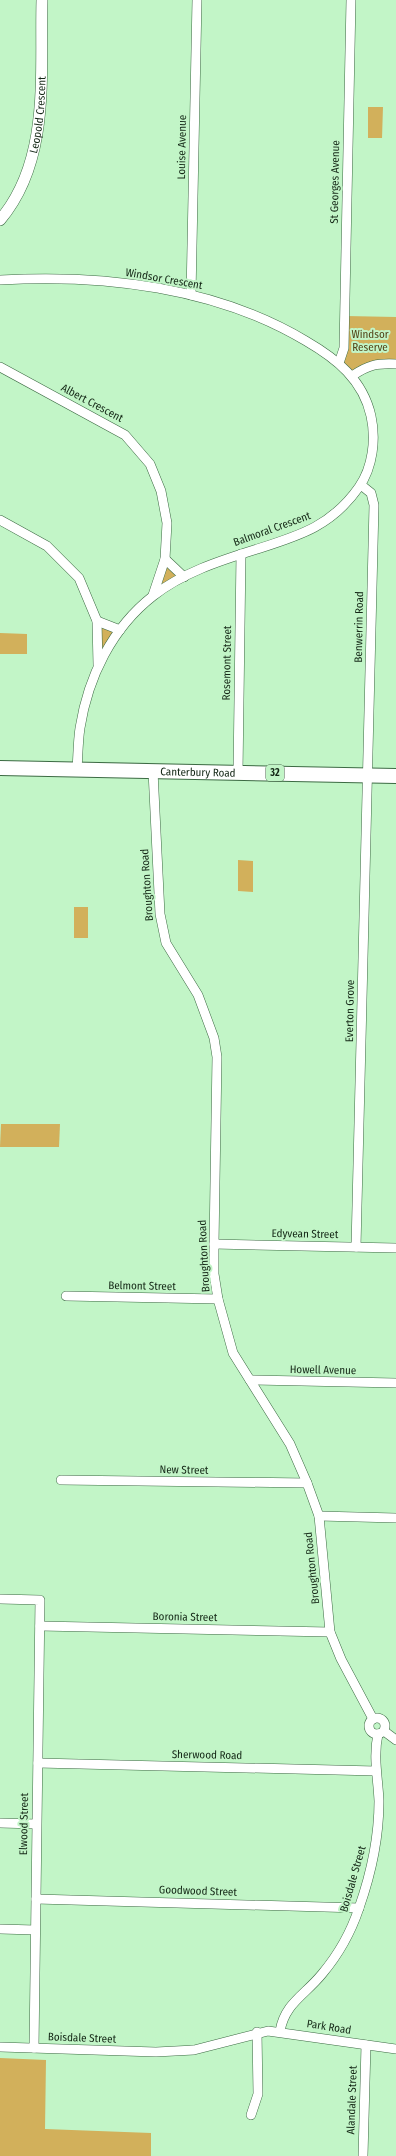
<svg xmlns="http://www.w3.org/2000/svg" width="396" height="2156" viewBox="0 0 396 2156" font-family="'Fira Sans Condensed',sans-serif">
	<rect width="100%" height="100%" fill="#c2f5c7"/>
	<g fill="#d2b05b">
		<polygon points="368,107 383,107 382,138 368,138"/>
		<polygon points="346,316 396,317 396,362 352,374 342,362"/>
		<polygon points="167,566 178,576 160,587"/>
		<polygon points="100,626 115,631 101,652"/>
		<polygon points="0,633 27,634 27,654 0,654"/>
		<polygon points="238,860 253,861 253,892 238,891"/>
		<rect x="74" y="907" width="14" height="31"/>
		<polygon points="1,1124 60,1124 59,1147 0,1147"/>
		<polygon points="0,2058 46,2060 45,2129 151,2133 151,2156 0,2156"/>
	</g>
	<g fill="none" stroke-linecap="round" stroke-linejoin="round">
		<defs>
			<g id="minor">
				<path d="M0,280C103,274 216,287 306,341C337,359 363,380 371,416C376,439 373,467 359,487C331,527 298,536 254,550C219,561 182,573 153,596C112,628 88,677 80,728C78,741 78,756 77,769"/>
				<polyline points="191,295 197,0"/>
				<polyline points="339,363 344,348 351,0"/>
				<polyline points="0,367 125,435 150,464 161,491 167,523 165,559 153,595"/>
				<path d="M352,376C368,365 377,363 396,364"/>
				<polyline points="0,520 47,546 79,578 97,621 98,665"/>
				<polyline points="165,559 184,577"/>
				<polyline points="97,621 120,630"/>
				<polyline points="153,771 160,914 166,943 198,995 214,1038 217,1057 214,1244 214,1274 218,1299 233,1353 290,1444 307,1483 319,1516 330,1632 341,1659 373,1719"/>
				<polyline points="238,773 241,554"/>
				<polyline points="214,1244 396,1248"/>
				<polyline points="356,1247 374,505 371,493 361,485"/>
				<polyline points="66,1296 218,1299"/>
				<polyline points="250,1380 396,1383"/>
				<polyline points="61,1480 307,1483"/>
				<polyline points="319,1516 396,1518"/>
				<polyline points="0,1599 40,1600 34,2048"/>
				<polyline points="40,1626 330,1632"/>
				<circle cx="377" cy="1726" r="8"/>
				<polyline points="384,1731 396,1740"/>
				<polyline points="38,1763 376,1771"/>
				<polyline points="0,1823 36,1824"/>
				<polyline points="36,1899 359,1908"/>
				<polyline points="0,1929 35,1930"/>
				<path d="M280,2031C285,2003 305,1995 322,1974C338,1955 351,1932 359,1908C371,1874 379,1836 379,1801C378,1778 373,1757 378,1734"/>
				<polyline points="0,2047 156,2052 194,2050 268,2031 396,2049"/>
				<polyline points="251,2115 258,2094 257,2032"/>
				<polyline points="363,2156 366,2045"/>
			</g>
			<g id="tertiary">
				<path id="s1" d="M0,220C51,160 40,73 42,0"/>
			</g>
			<g id="primary">
				<path id="s2" d="M0,768L396,776"/>
			</g>
		</defs>
		<use href="#minor" stroke="#3c6a43" stroke-width="10"/>
		<use href="#tertiary" stroke="#3c6a43" stroke-width="12"/>
		<use href="#primary" stroke="#3c6a43" stroke-width="16"/>
		<use href="#minor" stroke="#fff" stroke-width="9"/>
		<use href="#tertiary" stroke="#fff" stroke-width="11"/>
		<use href="#primary" stroke="#fff" stroke-width="14"/>
	</g>
	<g text-anchor="middle" dominant-baseline="central" stroke-width="4" stroke-linejoin="round" paint-order="stroke">
		<rect fill="#c2f5c7" stroke="#48654b" stroke-width="1" x="266" y="765" width="18" height="16" rx="3"/>
		<g font-size="10" font-weight="bold" fill="#142716">
			<text x="275" y="773">32</text>
		</g>
		<g font-size="11" fill="#142716" stroke="#c2f5c7">
			<text stroke="none"><textPath href="#s1" startOffset="114">Leopold Crescent</textPath></text>
			<text transform="translate(182 147) rotate(-89)">Louise Avenue</text>
			<text transform="translate(335 182) rotate(-89)">St Georges Avenue</text>
			<text transform="translate(164 279) rotate(10)">Windsor Crescent</text>
			<text transform="translate(92 403) rotate(28)">Albert Crescent</text>
			<text transform="translate(272 529) rotate(-20)">Balmoral Crescent</text>
			<text transform="translate(359 627) rotate(-89)">Benwerrin Road</text>
			<text transform="translate(227 663) rotate(-89)">Rosemont Street</text>
			<text stroke="none"><textPath href="#s2" startOffset="198">Canterbury Road</textPath></text>
			<text transform="translate(147 885) rotate(-94)">Broughton Road</text>
			<text transform="translate(350 1011) rotate(-89)">Everton Grove</text>
			<text transform="translate(305 1234) rotate(1)">Edyvean Street</text>
			<text transform="translate(204 1256) rotate(-93)">Broughton Road</text>
			<text transform="translate(142 1286) rotate(1)">Belmont Street</text>
			<text transform="translate(323 1370) rotate(1)">Howell Avenue</text>
			<text transform="translate(184 1470) rotate(1)">New Street</text>
			<text transform="translate(312 1568) rotate(-96)">Broughton Road</text>
			<text transform="translate(185 1617) rotate(1)">Boronia Street</text>
			<text transform="translate(207 1755) rotate(1)">Sherwood Road</text>
			<text transform="translate(24 1824) rotate(-89)">Elwood Street</text>
			<text transform="translate(353 1879) rotate(-74)">Boisdale Street</text>
			<text transform="translate(198 1891) rotate(2)">Goodwood Street</text>
			<text transform="translate(329 2027) rotate(9)">Park Road</text>
			<text transform="translate(82 2038) rotate(2)">Boisdale Street</text>
			<text transform="translate(352 2100) rotate(-88)">Alandale Street</text>
		</g>
		<g font-size="11" fill="#534217" stroke="#c2f5c7">
			<text x="370" y="334">Windsor<tspan x="370" dy="13">Reserve</tspan></text>
		</g>
	</g>
</svg>
